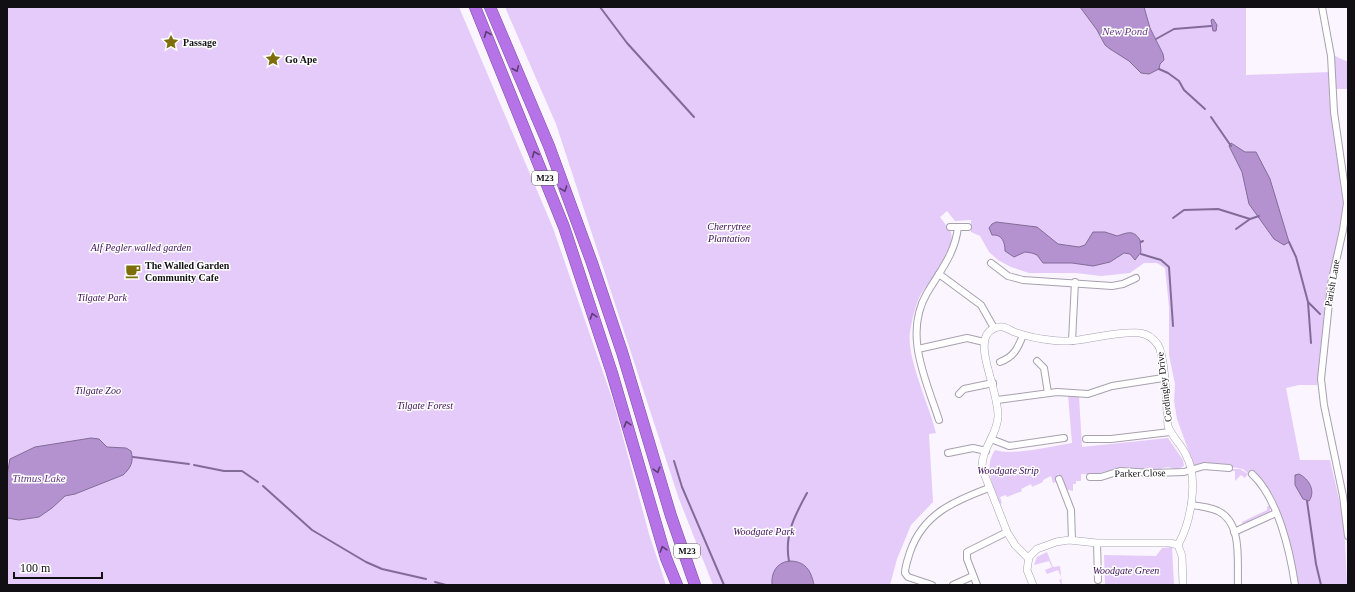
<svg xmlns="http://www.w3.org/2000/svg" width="1355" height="592" viewBox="0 0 1355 592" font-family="'Times New Roman',serif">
	<rect width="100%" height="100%" fill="#faf5ff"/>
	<g fill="#e4cbf9">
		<polygon points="7,7 459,7 553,228 614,404 649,534 666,585 7,585"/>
		<path d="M505,7H1080L1097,30L1105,45L1129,61L1141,73L1159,45L1150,28L1144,7H1246V75L1330,72L1329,93L1344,208L1326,294L1317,385H1299L1286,388L1300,460H1330L1344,521L1347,585H1297L1275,506L1276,502L1271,493L1268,492L1243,469L1231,467L1230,464L1204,463L1194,466L1177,419L1174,401L1175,384L1169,355V307L1165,268L1157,263H1144L1130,273L1101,276L1076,273H1029L1011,267L998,260L989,252L980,236L971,232V220L955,221L947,211L940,217L951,232C956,254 931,277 921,294C915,305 912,321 910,332C906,357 930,407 936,433L929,434L933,502L911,525L897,559L890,585H713L679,499L556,124Z"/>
		<polygon points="1333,55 1348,62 1348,89 1334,89"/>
		<path d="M1068,395L1079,396L1082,447L1168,438L1183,460L1184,466L1178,470C1173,469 1169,466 1163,468C1159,469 1156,471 1151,470C1141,470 1129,466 1118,468C1103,472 1098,475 1081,474V481H1076V484H1073V491L1065,489L1063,479L1058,474L1056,482L1053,483L1051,476L1043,480V482L1032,487L1031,484L1021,489L1022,491L1007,497L1006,495L1000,497L1002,503L1000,504C993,485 983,468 995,450C1013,456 1052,446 1072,443Z"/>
		<polygon points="1230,469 1240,469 1248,474 1245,478 1241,475 1235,481 1235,471 1231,471"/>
		<polygon points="1270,505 1270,513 1255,518 1251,522 1243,523 1242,526 1242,522 1267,510 1267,507"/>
		<polygon points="1172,547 1174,585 1105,585 1104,555 1156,556 1162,548"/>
		<polygon points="1047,552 1053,567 1060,566 1062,585 1059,585 1061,584 1059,580 1062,579 1058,570 1047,574 1045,570 1052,567 1049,561 1034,565 1037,557"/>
	</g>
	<g fill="#b392cf" stroke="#836b97">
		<polygon points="1080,7 1144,7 1150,28 1163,54 1164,60 1160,64 1159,69 1149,74 1141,73 1129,61 1110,49 1105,45 1097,30"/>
		<polygon points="1213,19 1217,25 1216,31 1213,31 1211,20"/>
		<polygon points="1231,143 1245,152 1256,152 1270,179 1289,242 1284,245 1274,239 1249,204 1242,172 1229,146"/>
		<path d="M996,222L1037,227L1058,244L1079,247L1085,245L1093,232H1105L1117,236C1127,233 1133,229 1140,240L1141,252L1135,260L1130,254L1124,253L1110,262L1093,266L1072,263H1043L1037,255L1032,253L1025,252L1014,257L1005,251C1005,242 1002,234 992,235L989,228L992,224Z"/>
		<path d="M91,438L99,439L107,447L126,448L131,451C134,461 131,468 123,475L75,494L65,496L52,508L39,517L19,520L7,518V475L10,459L35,447Z"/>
		<path d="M1299,474C1309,479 1316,491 1309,501L1303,499L1295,485V475Z"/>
		<path d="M789,561C805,561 811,570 814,585H772C771,573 776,563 789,561Z"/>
	</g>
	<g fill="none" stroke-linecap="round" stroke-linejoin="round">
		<g stroke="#836b97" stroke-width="2">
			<polyline points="600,7 627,43 694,117"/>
			<polyline points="1156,39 1174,29 1211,26"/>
			<polyline points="1159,69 1168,73 1179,81 1184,90 1205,109"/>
			<polyline points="1211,117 1231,146"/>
			<polyline points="1173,218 1184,210 1218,209 1250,219 1259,216"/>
			<polyline points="1236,229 1250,219"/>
			<polyline points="1141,242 1143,241"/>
			<polyline points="1289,242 1296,257 1308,302 1320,314"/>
			<polyline points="1141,254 1161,260 1169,267 1173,326"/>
			<polyline points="1308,302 1311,343"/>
			<polyline points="133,457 189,464"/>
			<polyline points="674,461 682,487 724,585"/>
			<polyline points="194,465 224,471 242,471 258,482"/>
			<polyline points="263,486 312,530 366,562 382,569 426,579"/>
			<polyline points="1307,501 1316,564 1321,585"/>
			<path d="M789,561C784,535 795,515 807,493"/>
			<polyline points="435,582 446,585"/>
		</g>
		<defs>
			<g id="minor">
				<polyline points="1322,7 1331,56 1334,112 1347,203 1343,230 1331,284 1321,379 1324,405 1343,496 1348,536"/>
				<polyline points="950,227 968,227"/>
				<polyline points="991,263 1008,276 1023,280 1112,286 1123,284 1136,278"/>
				<polyline points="939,274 981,305 994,328"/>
				<polyline points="1072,341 1075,282"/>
				<polyline points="918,349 967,338 984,342"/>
				<polyline points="1037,361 1044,368 1048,393"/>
				<path d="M1000,362C1014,357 1018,348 1023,335"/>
				<polyline points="959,394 964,389 993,383"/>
				<polyline points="997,400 1057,392 1088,394 1112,386 1163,378"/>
				<path d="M939,420C926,380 903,334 927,293C940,271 955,254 958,227"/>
				<polyline points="991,439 1009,446 1064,438"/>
				<polyline points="1086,439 1111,439 1170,432"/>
				<polyline points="948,453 973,448 986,451"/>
				<path d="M1252,474C1278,498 1290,551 1295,585"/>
				<polyline points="1090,477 1101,477 1120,471 1152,473 1184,472 1204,466 1229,468"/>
				<polyline points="1059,479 1071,510 1072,540"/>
				<path d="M1191,505C1200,506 1209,507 1218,511C1243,523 1237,562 1238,585"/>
				<polyline points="1234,532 1276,513"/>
				<polyline points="1097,543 1098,580"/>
				<path d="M932,585L908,577L905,573C905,566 908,559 910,552C923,514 954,501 989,488"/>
				<polyline points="953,585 973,576"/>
				<polyline points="977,585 967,559 967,552 1007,532"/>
			</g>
			<g id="tertiary">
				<polyline points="1178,545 1182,556 1183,585"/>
				<path d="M1028,558L1015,545L1007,532L982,468C981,450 997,435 998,417C999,394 978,353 986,336C989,330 996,326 1003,327C1007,328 1010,330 1014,332C1026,336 1038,339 1050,340C1080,345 1111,330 1140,333C1147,334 1154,339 1158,345C1166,358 1166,407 1168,426C1172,437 1181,444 1186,455C1199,479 1191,522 1178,545"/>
				<polyline points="1033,585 1027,570 1029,557 1037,549 1056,542 1069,540 1097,543 1170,543 1178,545"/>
			</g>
			<g id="motorway">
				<polyline points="475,7 564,227 612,373 666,558 677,585"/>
				<polyline points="490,7 549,146 592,263 622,352 671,516 695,585"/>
			</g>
		</defs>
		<use href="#minor" stroke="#a8a0af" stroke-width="8"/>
		<use href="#tertiary" stroke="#a8a0af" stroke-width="8"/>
		<use href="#motorway" stroke="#7d509d" stroke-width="12"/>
		<use href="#minor" stroke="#fff" stroke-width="6"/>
		<use href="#tertiary" stroke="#fff" stroke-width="7"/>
		<use href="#motorway" stroke="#b673e7" stroke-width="11"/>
	</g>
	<defs><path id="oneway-chevron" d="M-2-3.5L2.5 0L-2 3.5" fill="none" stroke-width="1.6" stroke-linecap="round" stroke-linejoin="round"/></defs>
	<g stroke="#5c3c73">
		<use href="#oneway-chevron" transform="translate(487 34) rotate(-112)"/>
		<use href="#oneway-chevron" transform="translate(516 69) rotate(67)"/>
		<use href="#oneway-chevron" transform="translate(535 154) rotate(-112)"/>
		<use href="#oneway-chevron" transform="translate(564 189) rotate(70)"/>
		<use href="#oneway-chevron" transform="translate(593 316) rotate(-108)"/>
		<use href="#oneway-chevron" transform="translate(627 424) rotate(-106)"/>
		<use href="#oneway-chevron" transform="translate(657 470) rotate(73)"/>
		<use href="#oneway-chevron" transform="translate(663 549) rotate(-107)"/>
	</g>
	<defs>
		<symbol id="sight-bare" viewBox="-9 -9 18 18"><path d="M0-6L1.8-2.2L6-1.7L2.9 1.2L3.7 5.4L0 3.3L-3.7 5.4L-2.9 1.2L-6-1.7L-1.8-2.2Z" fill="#7d6e0a" stroke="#fff" stroke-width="2.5" paint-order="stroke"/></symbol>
		<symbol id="cafe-bare" viewBox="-9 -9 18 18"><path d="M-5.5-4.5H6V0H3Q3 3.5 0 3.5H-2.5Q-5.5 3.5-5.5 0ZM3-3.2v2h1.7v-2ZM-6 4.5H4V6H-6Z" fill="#7d6e0a" stroke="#fff" stroke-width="2.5" paint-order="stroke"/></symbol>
	</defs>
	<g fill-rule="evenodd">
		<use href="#sight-bare" x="160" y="31" width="22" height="22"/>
		<use href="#sight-bare" x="262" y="48" width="22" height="22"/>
		<use href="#cafe-bare" x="122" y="260" width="22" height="22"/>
	</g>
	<g text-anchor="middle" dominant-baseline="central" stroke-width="3" stroke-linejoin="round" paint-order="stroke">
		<g fill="#fff" stroke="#59575a" stroke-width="1">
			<rect x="532" y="171" width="26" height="14" rx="3"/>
			<rect x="674" y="544" width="26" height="14" rx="3"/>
		</g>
		<g font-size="9" font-weight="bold" fill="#120f14">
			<text x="545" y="178">M23</text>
			<text x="687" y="551">M23</text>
		</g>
		<g font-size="10" font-weight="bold" fill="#120f14" stroke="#fff" text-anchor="start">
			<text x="183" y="42">Passage</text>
			<text x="285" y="59">Go Ape</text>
			<text x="145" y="265">The Walled Garden<tspan x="145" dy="12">Community Cafe</tspan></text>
		</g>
		<g font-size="10" font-style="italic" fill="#3c0e58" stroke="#fff">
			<text x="729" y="226">Cherrytree<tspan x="729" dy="12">Plantation</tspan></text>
			<text x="141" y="247">Alf Pegler walled garden</text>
			<text x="102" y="297">Tilgate Park</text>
			<text x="98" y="390">Tilgate Zoo</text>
			<text x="425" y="405">Tilgate Forest</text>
			<text x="1008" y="470">Woodgate Strip</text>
			<text x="764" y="531">Woodgate Park</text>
			<text x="1126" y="570">Woodgate Green</text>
		</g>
		<g font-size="10" fill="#120f14" stroke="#fff">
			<text transform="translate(1332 283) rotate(-80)">Parish Lane</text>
			<text transform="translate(1164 387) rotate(-97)">Cordingley Drive</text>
			<text transform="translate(1140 473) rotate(-1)">Parker Close</text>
		</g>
		<g font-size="11" font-style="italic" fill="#653984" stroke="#fff">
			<text x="1125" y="31">New Pond</text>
			<text x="39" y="478">Titmus Lake</text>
		</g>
	</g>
	<rect width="1355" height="592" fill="none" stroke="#120f14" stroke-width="16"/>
	<path d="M14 572v6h88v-6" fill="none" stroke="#120f14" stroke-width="2"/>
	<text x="20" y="572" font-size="12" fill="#120f14" stroke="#ffffff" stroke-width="3" paint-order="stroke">100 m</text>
</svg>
